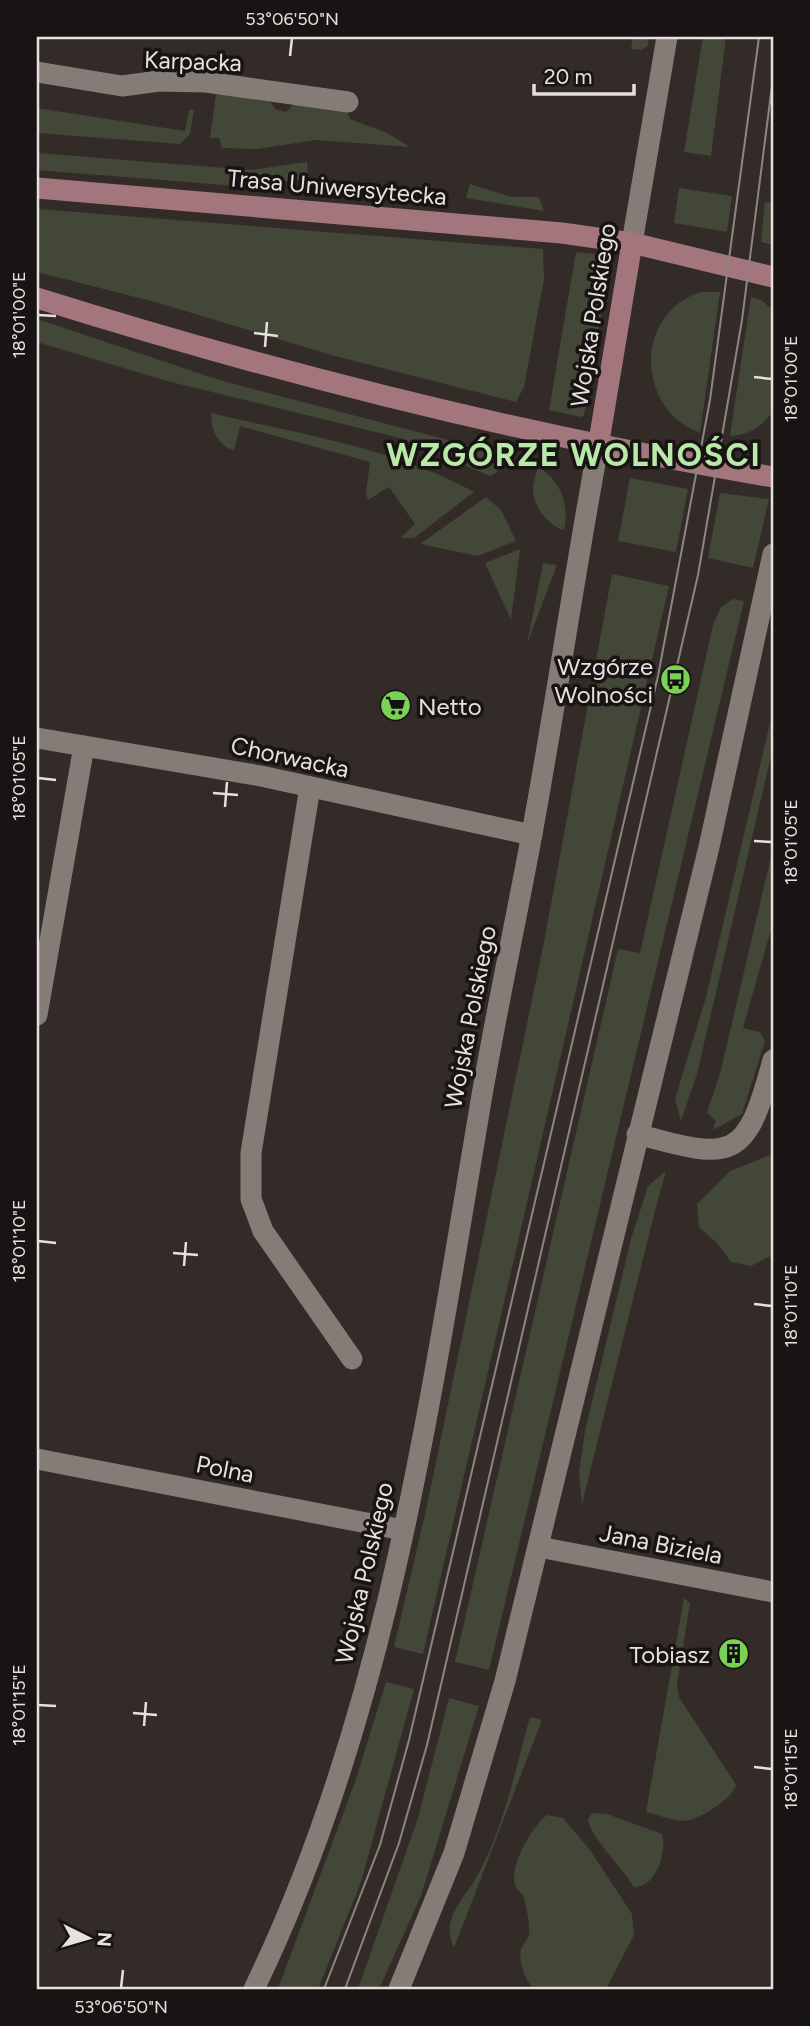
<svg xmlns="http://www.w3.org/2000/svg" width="810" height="2026" viewBox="0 0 810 2026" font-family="Figtree,sans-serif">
	<rect width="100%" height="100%" fill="#332b27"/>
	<g fill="#424738">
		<polygon points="633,37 649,37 648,46 641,50 631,49"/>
		<polygon points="703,37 726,37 711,156 684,152"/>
		<polygon points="228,92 268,98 275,109 286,112 296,102 347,112 350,119 387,133 410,147 316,140 257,149 222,148 219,138 210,138 216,95"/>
		<polygon points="37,108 185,131 189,110 194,110 190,134 180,144 37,133"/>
		<polygon points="37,153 251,170 307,162 308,179 236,186 37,170"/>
		<polygon points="470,184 512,197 539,197 544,211 466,198"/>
		<polygon points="679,188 732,196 727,232 674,223"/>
		<polygon points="765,202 773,203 773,245 761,242"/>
		<polygon points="37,209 543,249 544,279 524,387 516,402 335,356 155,302 37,272"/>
		<polygon points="576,252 609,255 611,258 584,415 581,417 549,410"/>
		<path d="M701,292H720L700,433C636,409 633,313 701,292Z"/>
		<path d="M751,297L761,300L773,310V411C762,427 749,435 730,436Z"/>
		<polygon points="37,319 219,380 502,454 497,472 490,476 400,438 167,381 37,342"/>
		<path d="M211,413C299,434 394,448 474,492L414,538H401L415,524L389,487L368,500L366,494L370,462L240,426L234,450C217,446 211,429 211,413Z"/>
		<path d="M538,467C560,479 570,505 564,530C549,527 533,506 533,490C533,483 536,474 538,467Z"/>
		<polygon points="630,478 688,489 676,552 618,541"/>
		<polygon points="720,493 769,499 753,568 708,558"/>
		<polygon points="486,497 501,510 516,541 478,556 420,544"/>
		<polygon points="520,549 511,620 485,563"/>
		<polygon points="543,563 557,565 527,644"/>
		<polygon points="612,574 669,586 423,1654 394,1647 426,1510 544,942"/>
		<polygon points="733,599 744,601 489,1670 455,1662 618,949 640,953 713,625 721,607"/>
		<polygon points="773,710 773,747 697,1074 681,1121 675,1099 706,997"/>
		<polygon points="773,848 773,933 770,933 743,1028 760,1032 765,1041 742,1114 713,1130 716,1121 707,1112 720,1074"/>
		<polygon points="773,1154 773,1255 751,1266 731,1262 717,1243 699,1227 697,1204 730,1171"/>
		<polygon points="666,1171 656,1207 582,1504 579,1472 585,1431 631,1239 648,1186"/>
		<path d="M684,1598L690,1603L677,1684L679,1697L736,1785C733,1798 703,1817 689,1820C676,1823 659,1815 646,1812Z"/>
		<polygon points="386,1682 414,1689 361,1882 318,1989 278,1989 356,1779"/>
		<polygon points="449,1698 479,1706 421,1896 379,1989 358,1989 418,1818"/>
		<path d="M530,1717L542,1720L454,1948C440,1919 463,1901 477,1876C504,1828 515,1770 530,1717Z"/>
		<path d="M592,1813L607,1814L662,1834C667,1852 656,1888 634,1887C622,1867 592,1839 588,1820Z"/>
		<path d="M547,1815L563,1818L590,1850L632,1914L634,1935L606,1989H534C525,1979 518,1963 521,1949C523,1944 528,1939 529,1934C530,1925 526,1903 523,1896C521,1892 517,1890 516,1887C507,1869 532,1826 547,1815Z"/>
	</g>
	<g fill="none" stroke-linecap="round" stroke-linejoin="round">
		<g stroke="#867c77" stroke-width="21">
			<polyline points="37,72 122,86 159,81 206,82 348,102"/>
			<polyline points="37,738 261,776 532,835"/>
			<polyline points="310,787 251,1153 251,1199 263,1231 352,1359"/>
			<polyline points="37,1015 84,746"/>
			<path d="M637,1134C734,1161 746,1161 773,1060"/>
			<polyline points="37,1459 403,1530"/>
			<polyline points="539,1547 773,1592"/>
		</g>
		<g stroke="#867c77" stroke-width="21">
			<polyline points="632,243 667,37"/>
			<path d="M254,1989C386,1717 429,1409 479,1113C494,1021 514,931 531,839C555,709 574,577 598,447"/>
			<polyline points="399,1989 454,1853 505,1681 709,847 773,554"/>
		</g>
		<g stroke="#a3767d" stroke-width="21">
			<polyline points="37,188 562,233 632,243 773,277"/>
			<path d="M37,298C280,374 521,435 773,477"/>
			<polyline points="598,447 632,243"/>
		</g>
		<g stroke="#8c8582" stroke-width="2">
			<polyline points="324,1989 380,1845 409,1740 658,676 710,400 759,37"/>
			<polyline points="345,1989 399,1843 427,1745 698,575 742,320 773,78"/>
		</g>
	</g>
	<path fill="none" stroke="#e6e0de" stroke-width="2.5" d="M290,56L292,38M38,315L56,316M254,333L278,336M265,347L267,322M754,377L772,379M38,778L56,780M213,793L238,795M225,807L227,782M754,841L772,842M38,1241L56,1243M173,1253L198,1255M184,1266L186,1242M754,1304L772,1306M38,1705L56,1706M133,1713L157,1715M144,1726L146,1702M754,1767L772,1769M121,1988L123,1970"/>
	<defs>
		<symbol id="bus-disc" viewBox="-11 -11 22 22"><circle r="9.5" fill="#7ad156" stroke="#181413"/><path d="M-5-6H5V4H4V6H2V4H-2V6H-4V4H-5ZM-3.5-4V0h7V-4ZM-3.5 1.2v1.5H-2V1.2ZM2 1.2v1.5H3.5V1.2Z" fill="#111"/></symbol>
		<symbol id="supermarket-disc" viewBox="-11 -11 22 22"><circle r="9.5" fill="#7ad156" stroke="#181413"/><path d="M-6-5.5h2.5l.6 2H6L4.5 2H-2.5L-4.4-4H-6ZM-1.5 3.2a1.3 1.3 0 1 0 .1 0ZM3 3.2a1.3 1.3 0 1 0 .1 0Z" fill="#111"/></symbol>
		<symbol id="building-disc" viewBox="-11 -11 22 22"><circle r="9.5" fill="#7ad156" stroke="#181413"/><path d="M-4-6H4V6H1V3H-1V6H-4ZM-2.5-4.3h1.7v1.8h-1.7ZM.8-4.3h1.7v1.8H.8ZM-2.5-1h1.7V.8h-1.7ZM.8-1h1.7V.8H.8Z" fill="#111"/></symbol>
	</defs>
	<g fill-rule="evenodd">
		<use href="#bus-disc" x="658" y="662" width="35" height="35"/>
		<use href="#supermarket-disc" x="378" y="688" width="35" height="35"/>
		<use href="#building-disc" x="716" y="1636" width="35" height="35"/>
	</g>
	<g text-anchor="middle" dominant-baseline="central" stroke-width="7" stroke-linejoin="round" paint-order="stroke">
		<g font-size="24" fill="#e6e0de" stroke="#181413">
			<text transform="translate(193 61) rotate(2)">Karpacka</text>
			<text transform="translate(337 187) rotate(5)">Trasa Uniwersytecka</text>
			<text transform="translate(593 315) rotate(-81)">Wojska Polskiego</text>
			<text transform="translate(290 757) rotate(12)">Chorwacka</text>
			<text transform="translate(470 1017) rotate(-79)">Wojska Polskiego</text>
			<text transform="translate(225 1469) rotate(11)">Polna</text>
			<text transform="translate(661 1544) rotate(11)">Jana Biziela</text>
			<text transform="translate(364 1573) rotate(-77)">Wojska Polskiego</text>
		</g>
		<g font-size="24" fill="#e6e0de" stroke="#181413" text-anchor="end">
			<text x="653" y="666">Wzgórze<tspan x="653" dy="28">Wolności</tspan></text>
			<text x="418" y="706" text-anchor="start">Netto</text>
			<text x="710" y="1654">Tobiasz</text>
		</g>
		<g font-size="32" font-weight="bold" letter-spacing="2" fill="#b9e9a8" stroke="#181413">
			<text x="574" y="455">WZGÓRZE WOLNOŚCI</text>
		</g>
	</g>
	<rect width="810" height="2026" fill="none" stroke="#181413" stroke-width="77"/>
	<g transform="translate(88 1938) rotate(95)" stroke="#181413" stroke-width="5" paint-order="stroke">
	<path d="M0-5L12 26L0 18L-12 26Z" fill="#e6e0de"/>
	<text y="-10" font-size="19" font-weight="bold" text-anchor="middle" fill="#e6e0de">N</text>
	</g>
	<path d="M534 84v10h100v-10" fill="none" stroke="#e6e0de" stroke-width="3.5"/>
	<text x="544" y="84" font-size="21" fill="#e6e0de" stroke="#181413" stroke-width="5" paint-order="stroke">20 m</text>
	<rect x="38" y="38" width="734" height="1950" fill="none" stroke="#e6e0de" stroke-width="2.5"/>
	<g font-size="18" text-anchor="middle" fill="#e6e0de">
		<text x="292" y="25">53°06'50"N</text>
		<text transform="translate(19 315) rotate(-90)" y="6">18°01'00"E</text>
		<text transform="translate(791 379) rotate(-90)" y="6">18°01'00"E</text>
		<text transform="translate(19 778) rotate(-90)" y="6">18°01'05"E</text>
		<text transform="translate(791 842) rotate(-90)" y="6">18°01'05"E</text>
		<text transform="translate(19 1241) rotate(-90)" y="6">18°01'10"E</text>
		<text transform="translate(791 1306) rotate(-90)" y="6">18°01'10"E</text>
		<text transform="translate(19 1705) rotate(-90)" y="6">18°01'15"E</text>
		<text transform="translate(791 1769) rotate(-90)" y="6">18°01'15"E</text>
		<text x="121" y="2013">53°06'50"N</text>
	</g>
</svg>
